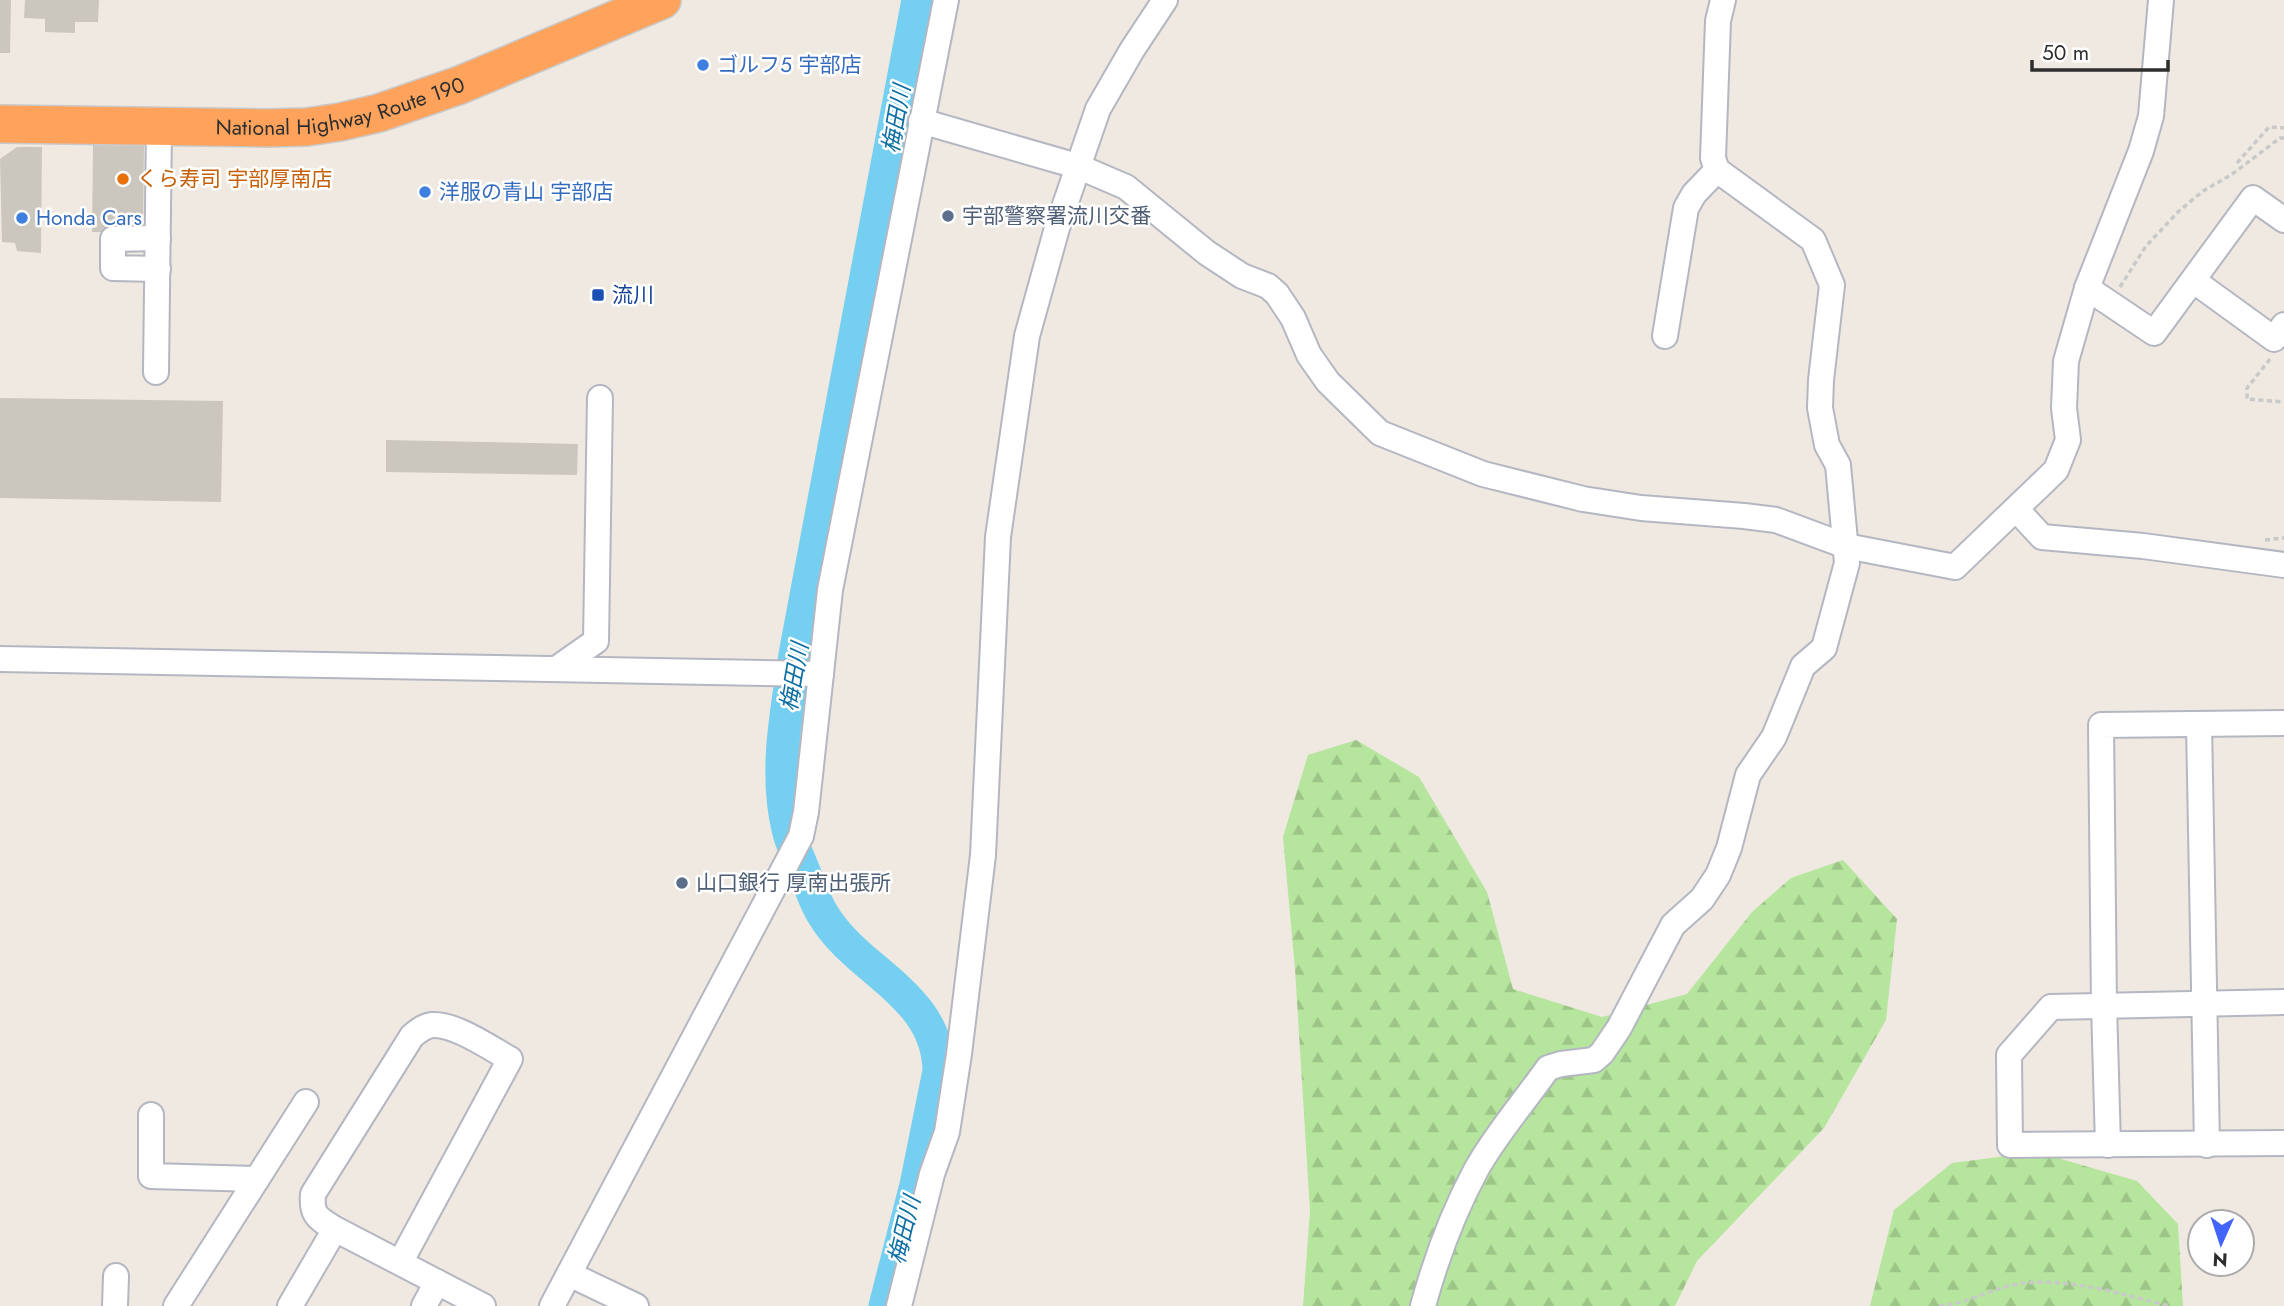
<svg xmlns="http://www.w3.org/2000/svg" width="2284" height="1306" viewBox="0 0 2284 1306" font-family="Jost,'Noto Sans JP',sans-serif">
	<defs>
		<pattern id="forest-firs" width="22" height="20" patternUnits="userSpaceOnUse" patternTransform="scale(1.75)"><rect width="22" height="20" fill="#b6e59e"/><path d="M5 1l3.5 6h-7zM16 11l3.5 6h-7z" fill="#9dc588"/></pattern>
	</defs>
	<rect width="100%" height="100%" fill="#efe9e1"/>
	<g fill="url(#forest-firs)">
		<polygon points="1356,740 1419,777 1487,892 1513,989 1602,1017 1687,994 1752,912 1791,878 1843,860 1897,919 1886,1020 1824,1128 1697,1261 1675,1306 1303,1306 1310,1211 1295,969 1283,837 1308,755"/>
		<polygon points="2037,1152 2137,1181 2178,1224 2183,1306 1870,1306 1894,1210 1952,1163"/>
	</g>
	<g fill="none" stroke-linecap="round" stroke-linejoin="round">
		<path stroke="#75cff0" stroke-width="33" d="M885,1306L916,1185L939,1071C938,993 856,972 822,913C814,900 809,883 803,869C798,856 791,843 788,829C774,770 787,709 796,649L918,0"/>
	</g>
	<g fill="#cbc7bf">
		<polygon points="0,0 11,0 10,53 0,53"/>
		<polygon points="25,0 99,0 98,22 75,22 75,33 45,32 45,19 24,18"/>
		<polygon points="93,145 144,146 143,233 92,232"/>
		<polygon points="17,147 42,147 41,253 17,251 15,243 2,242 0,159"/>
		<polygon points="0,398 223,401 221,502 0,498"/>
		<polygon points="386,440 578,444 577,475 386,472"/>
	</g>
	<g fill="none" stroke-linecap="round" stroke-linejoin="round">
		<defs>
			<g id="minor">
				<polyline points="921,121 1077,166 1126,187 1207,253 1242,276 1268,286 1277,294 1293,318 1309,355 1328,382 1380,433 1483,474 1583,499 1641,508 1744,516 1776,520 1846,546 1955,567 2056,470 2068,440 2064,408 2066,361 2087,288 2141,151 2151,116 2161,0"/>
				<polyline points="158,269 113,268 113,239 158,238"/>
				<polyline points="2194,281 2274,339 2284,325"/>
				<polyline points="2087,288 2154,333 2253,198 2284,220"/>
				<polyline points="1665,336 1686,208 1694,194 1717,170"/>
				<polyline points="156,372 159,127"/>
				<polyline points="2017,510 2042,537 2143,546 2284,565"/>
				<polyline points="0,659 821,674"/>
				<polyline points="556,669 596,641 600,398"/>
				<polyline points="2199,724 2207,1145"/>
				<polyline points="2284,1002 2051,1007 2009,1055 2010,1145 2284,1143"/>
				<polyline points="151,1115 151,1176 257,1179"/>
				<polyline points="2108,1145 2104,1005 2101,725 2284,723"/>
				<path d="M400,1263L510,1059C490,1048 454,1023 432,1025C424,1026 418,1031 412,1036L313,1194C311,1216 318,1218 335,1229L483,1306"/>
				<polyline points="569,1274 636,1306"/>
				<polyline points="115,1306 116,1276"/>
				<polyline points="176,1306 306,1102"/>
				<polyline points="290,1306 335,1229"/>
				<polyline points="424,1306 437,1282"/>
				<polyline points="552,1306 801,836 806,812 830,590 946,0"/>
				<polyline points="899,1306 932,1174 947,1132 959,1054 983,855 998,537 1027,336 1057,228 1098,109 1132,50 1165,0"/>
				<path d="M1423,1306C1435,1262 1454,1211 1476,1170C1495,1135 1525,1101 1548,1068L1561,1064L1594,1060L1602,1053L1619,1028L1673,925L1702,899L1718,875L1729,848L1748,775L1774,737L1803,666L1824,648L1847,563L1838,465L1827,445L1820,408L1821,380L1832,285L1813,240L1717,170L1713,158L1718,21L1723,0"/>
			</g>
			<g id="highway">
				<path id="s1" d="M0,124L266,128L307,127L340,122L379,113L460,85L662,0"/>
			</g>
		</defs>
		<use href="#minor" stroke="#b4b7c1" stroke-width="28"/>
		<use href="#highway" stroke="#c9c9c9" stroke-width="40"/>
		<g stroke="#c9c9c9" stroke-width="3.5" stroke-dasharray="5 3.5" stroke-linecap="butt">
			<polyline points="2237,163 2269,127 2284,128"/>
			<polyline points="2120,287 2146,246 2179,211 2203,191 2231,175 2280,138 2284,138"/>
			<polyline points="2270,359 2247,388 2247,399 2284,402"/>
			<polyline points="2265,540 2284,538"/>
			<path d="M1939,1306C1966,1304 1987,1291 2012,1285C2061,1275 2122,1294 2169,1306"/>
		</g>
		<use href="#minor" stroke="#fff" stroke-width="24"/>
		<use href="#highway" stroke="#ffa35c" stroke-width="37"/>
	</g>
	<g fill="#3f7fe0" stroke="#fff" stroke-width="2.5">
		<circle cx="703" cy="65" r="7"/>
		<circle cx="425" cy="192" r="7"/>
		<circle cx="22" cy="218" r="7"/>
	</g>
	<circle fill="#e8710a" stroke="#fff" stroke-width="2.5" cx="123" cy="179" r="7"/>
	<g fill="#5c6f8a" stroke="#fff" stroke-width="2.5">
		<circle cx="948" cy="216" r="7"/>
		<circle cx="682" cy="883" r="7"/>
	</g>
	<rect fill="#1a4fb4" stroke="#fff" stroke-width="2.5" x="591" y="288" width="14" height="14" rx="3.5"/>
	<g text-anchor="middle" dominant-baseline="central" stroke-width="5" stroke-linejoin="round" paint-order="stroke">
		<g font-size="21" fill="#366cbe" stroke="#fff" text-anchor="start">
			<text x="717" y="65">ゴルフ５ 宇部店</text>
			<text x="439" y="192">洋服の青山 宇部店</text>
			<text x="36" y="218">Honda Cars</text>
		</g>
		<g font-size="21" fill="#2e2e2e" stroke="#fff">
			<text stroke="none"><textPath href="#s1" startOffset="343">National Highway Route 190</textPath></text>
		</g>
		<g font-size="21" fill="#c56008" stroke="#fff" text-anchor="start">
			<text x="137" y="179">くら寿司 宇部厚南店</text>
		</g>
		<g font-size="21" fill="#4e5e75" stroke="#fff" text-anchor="start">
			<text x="962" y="216">宇部警察署流川交番</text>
			<text x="696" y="883">山口銀行 厚南出張所</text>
		</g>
		<g font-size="21" fill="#164399" stroke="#fff" text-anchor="start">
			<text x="612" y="295">流川</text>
		</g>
		<g font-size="23" font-style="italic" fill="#0d6fa3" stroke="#fff">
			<text transform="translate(896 119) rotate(-80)">梅田川</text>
			<text transform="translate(794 677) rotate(-80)">梅田川</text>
			<text transform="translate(904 1230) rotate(-76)">梅田川</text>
		</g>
	</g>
	<g transform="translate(2221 1243) rotate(183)"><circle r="33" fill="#ffffff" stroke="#ababab" stroke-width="2"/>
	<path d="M0-5L12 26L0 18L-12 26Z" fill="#4264fb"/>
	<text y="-10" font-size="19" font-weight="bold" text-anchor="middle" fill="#2e2e2e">N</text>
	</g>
	<path d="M2032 60v10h136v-10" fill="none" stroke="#2e2e2e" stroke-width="3.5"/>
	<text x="2042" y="60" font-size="21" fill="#2e2e2e" stroke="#ffffff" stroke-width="5" paint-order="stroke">50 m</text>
</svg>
